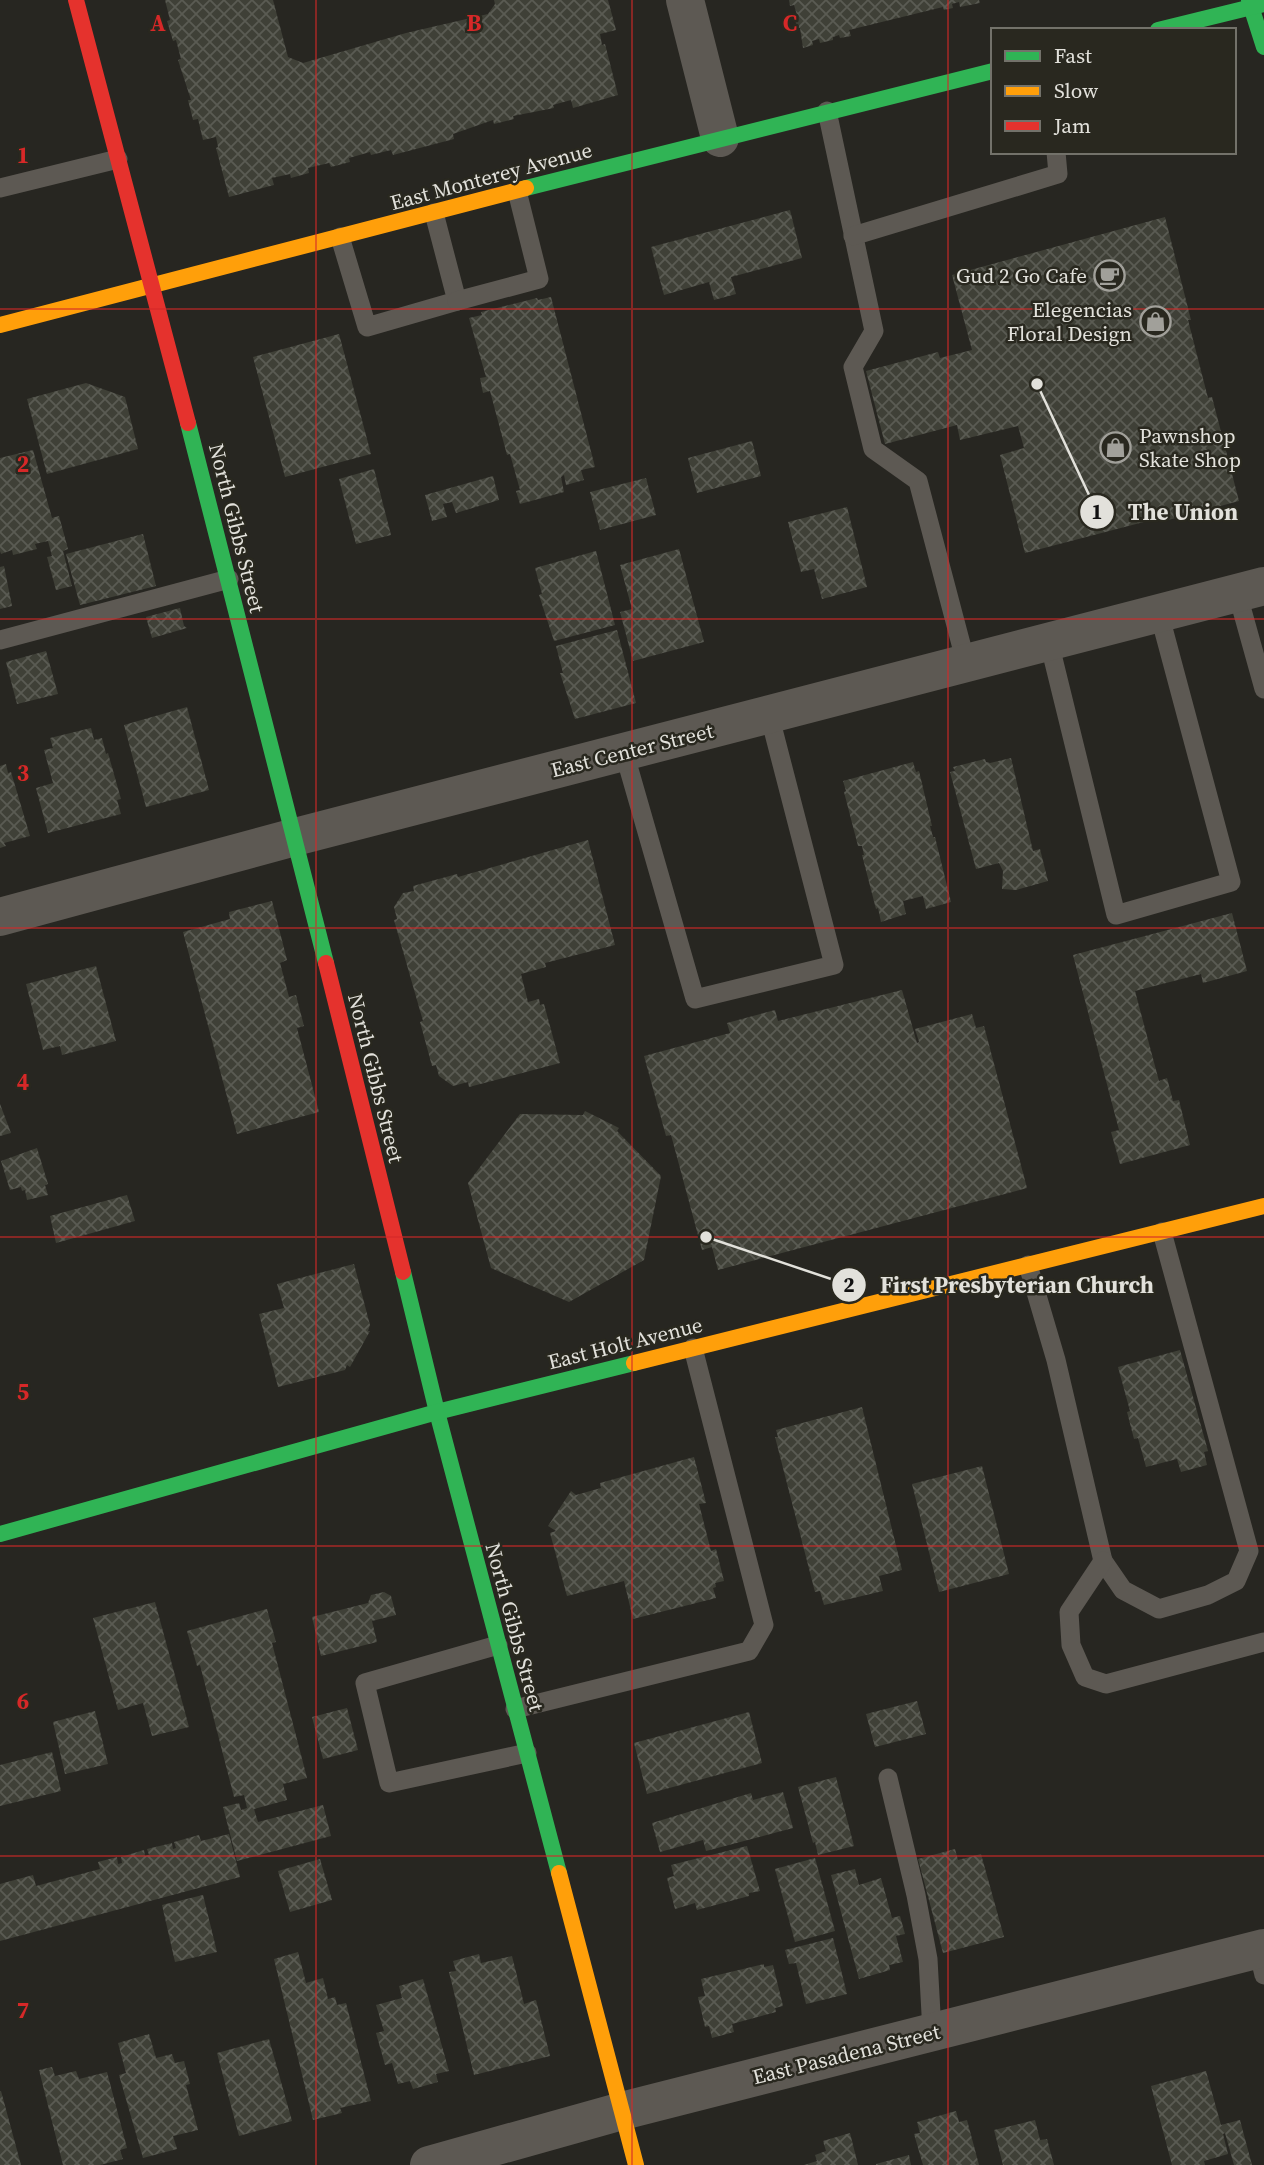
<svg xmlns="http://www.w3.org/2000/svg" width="1264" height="2165" viewBox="0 0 1264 2165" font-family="'Source Serif 4',serif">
	<defs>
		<pattern id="building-cross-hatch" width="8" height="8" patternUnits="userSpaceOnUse" patternTransform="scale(1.75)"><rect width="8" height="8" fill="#3f4037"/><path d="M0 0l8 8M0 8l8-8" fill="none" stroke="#5a5b53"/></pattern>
	</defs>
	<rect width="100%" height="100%" fill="#272621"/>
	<g fill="url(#building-cross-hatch)">
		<polygon points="165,0 273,0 288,57 303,63 406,33 488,14 495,4 494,0 608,0 616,30 600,34 602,45 605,44 618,95 573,108 571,100 553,105 554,108 513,116 514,119 494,124 493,120 453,134 454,139 393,155 391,150 371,155 370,152 349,158 350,162 331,167 329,163 308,168 309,173 291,178 290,174 272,178 274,185 229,197 216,148 218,147 216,137 203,140 198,119 193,120 188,100 191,100 178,60 181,59 176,40 173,41 167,21 170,20"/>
		<polygon points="789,0 979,0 980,3 960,7 959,2 952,4 953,8 944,10 943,7 849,30 851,36 840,38 839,35 833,37 833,40 820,43 819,39 812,41 813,45 803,48 800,28 797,28 794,15 797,15 794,5 790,6"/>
		<polygon points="790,210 802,258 731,277 736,294 714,300 709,282 664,295 651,247"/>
		<polygon points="1165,217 1191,320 1188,320 1208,398 1212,397 1239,501 1161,522 1159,518 1025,553 1000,455 1024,448 1018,426 960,440 957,425 885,444 866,371 938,352 940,358 972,350 952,275"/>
		<polygon points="551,297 595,467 581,470 584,480 566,485 564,475 561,477 564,492 520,504 516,491 520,490 510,454 507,455 490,391 483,393 480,378 486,377 469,318 482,315 481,312 537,298 538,300"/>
		<polygon points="339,334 371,454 285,477 253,357"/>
		<polygon points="86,383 125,397 138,449 47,474 27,399"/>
		<polygon points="752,441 761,476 697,493 688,458"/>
		<polygon points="33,450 52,518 59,516 68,549 63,551 72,586 56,590 47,557 52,556 48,541 35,544 37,549 13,555 12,550 1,554 0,551 0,458"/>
		<polygon points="374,469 391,535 356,544 339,479"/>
		<polygon points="493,476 499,500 456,513 452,502 443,504 447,517 432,521 425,495"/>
		<polygon points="646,478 656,515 600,530 590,492"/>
		<polygon points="847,507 867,587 822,599 814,569 801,572 788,522"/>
		<polygon points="143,534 156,586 80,605 66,554"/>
		<polygon points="679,549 704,642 633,661 620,612 632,609 620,565"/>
		<polygon points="596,551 615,625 554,641 539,595 542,594 535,568"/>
		<polygon points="4,566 12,606 0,609 0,567"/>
		<polygon points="180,608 184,626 187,628 152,638 146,617"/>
		<polygon points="617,630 636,703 575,719 560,673 563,673 556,646"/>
		<polygon points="46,651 58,694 17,704 6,662"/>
		<polygon points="187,707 209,790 146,807 124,725"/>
		<polygon points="91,728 94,740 102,738 106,754 108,753 121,799 117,800 121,814 48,833 36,788 53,783 44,750 53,748 50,738"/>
		<polygon points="1011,758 1033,851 1040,849 1048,881 1016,890 1002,889 1003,871 999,863 976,869 950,772 955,771 953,767 985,759 986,762 990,763"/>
		<polygon points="913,762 916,772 919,771 932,826 930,826 933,837 935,837 951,902 926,909 923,896 903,901 906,914 881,922 878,908 876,909 862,855 864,855 862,846 858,846 844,792 846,791 843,781"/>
		<polygon points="6,764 8,773 11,772 30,836 4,843 6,846 0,848 0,766"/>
		<polygon points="588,840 615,945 545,963 546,967 521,974 528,1002 539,999 540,1005 544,1004 560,1063 469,1087 468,1082 453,1086 439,1076 436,1065 432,1066 420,1022 423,1021 394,920 397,919 394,907 403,893 414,891 413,886 457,874 458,877"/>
		<polygon points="272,901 287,960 280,963 289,997 296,995 304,1026 297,1028 319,1112 237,1134 183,932 230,919 229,912"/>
		<polygon points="1232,913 1247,971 1203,983 1201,974 1135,991 1159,1081 1167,1078 1173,1101 1179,1100 1190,1145 1120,1164 1111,1132 1119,1130 1073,955"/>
		<polygon points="96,966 116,1041 62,1055 60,1046 43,1050 26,984"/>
		<polygon points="902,990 917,1043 919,1042 915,1029 972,1014 976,1028 984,1026 1027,1188 718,1270 712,1247 702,1250 671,1135 666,1136 644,1056 730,1033 727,1023 775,1010 778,1021"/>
		<polygon points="0,1104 11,1133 0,1136"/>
		<polygon points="585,1111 619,1128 617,1131 661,1176 644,1260 569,1302 491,1268 468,1183 520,1114 583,1115"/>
		<polygon points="37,1148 48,1184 45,1185 48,1195 27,1200 25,1190 22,1191 21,1187 10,1190 1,1161"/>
		<polygon points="127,1195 135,1221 56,1243 50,1216"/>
		<polygon points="354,1264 370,1325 368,1331 370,1331 350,1367 347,1365 345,1370 278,1387 259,1314 284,1308 277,1284"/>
		<polygon points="1180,1350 1208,1451 1204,1452 1207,1465 1181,1472 1177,1459 1146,1467 1138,1438 1134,1439 1127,1412 1130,1411 1118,1367"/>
		<polygon points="862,1407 902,1570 879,1576 883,1591 824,1605 820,1591 815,1592 775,1437 778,1437 776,1430"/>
		<polygon points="694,1457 706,1503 699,1504 711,1551 716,1549 724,1581 715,1583 716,1587 713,1588 716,1598 633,1619 624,1581 567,1596 550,1533 556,1531 548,1526 571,1491 576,1495 601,1488 600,1483"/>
		<polygon points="982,1466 1009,1574 939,1592 912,1484"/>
		<polygon points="384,1592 391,1596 396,1615 372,1621 377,1642 321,1656 312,1617 368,1603 371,1595"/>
		<polygon points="155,1602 189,1727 152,1736 143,1703 118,1710 93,1618"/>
		<polygon points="267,1609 276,1642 272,1643 307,1778 283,1784 287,1800 254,1809 258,1822 323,1805 331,1836 237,1861 223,1807 239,1803 241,1810 247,1808 244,1795 234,1797 200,1665 197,1666 187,1631"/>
		<polygon points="917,1701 926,1734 875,1747 866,1714"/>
		<polygon points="347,1708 358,1750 323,1759 312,1717"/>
		<polygon points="95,1711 108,1764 65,1774 53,1722"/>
		<polygon points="749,1712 762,1763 647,1794 634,1743"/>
		<polygon points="52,1752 61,1791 0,1806 0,1765"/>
		<polygon points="836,1777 854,1846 818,1855 815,1842 813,1843 798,1787"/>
		<polygon points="783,1792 793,1828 706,1851 703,1840 660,1852 652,1823 751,1793 753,1800"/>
		<polygon points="229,1834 240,1877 0,1941 0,1884 33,1875 36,1886 100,1869 98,1862 117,1857 118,1864 122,1863 121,1857 144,1850 145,1856 149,1855 147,1849 172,1843 173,1849 176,1848 174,1842 199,1835 201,1841"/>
		<polygon points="747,1846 760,1891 749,1893 749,1896 697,1910 695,1903 675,1909 667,1878 674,1876 671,1865"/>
		<polygon points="955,1849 958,1860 981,1854 1004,1937 943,1953 918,1859"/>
		<polygon points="815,1858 835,1931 795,1942 775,1869"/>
		<polygon points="320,1859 332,1900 290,1912 278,1871"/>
		<polygon points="855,1869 859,1885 881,1878 892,1918 900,1916 905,1934 896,1936 903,1962 889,1965 890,1970 859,1979 831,1875"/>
		<polygon points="203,1895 217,1952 175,1962 162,1905"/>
		<polygon points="833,1938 847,1994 806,2004 796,1963 789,1964 785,1950"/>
		<polygon points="298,1952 306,1983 323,1978 328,1999 335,1997 337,2005 346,2003 371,2101 340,2108 342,2113 313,2120 274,1959"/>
		<polygon points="479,1954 481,1963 512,1956 524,2004 536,2000 550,2056 474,2075 449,1972 456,1971 453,1961"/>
		<polygon points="764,1964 764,1967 773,1965 783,2006 775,2008 776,2012 732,2024 734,2032 712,2038 709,2026 705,2027 698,1997 705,1996 701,1979"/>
		<polygon points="423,1979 449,2071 436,2074 438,2082 413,2089 410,2081 398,2084 392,2063 385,2065 376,2033 384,2031 376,2005 402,1998 399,1986"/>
		<polygon points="149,2034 156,2058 172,2054 175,2063 184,2061 190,2084 186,2085 198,2130 173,2136 177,2149 143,2158 119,2075 126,2073 118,2043"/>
		<polygon points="269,2039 292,2121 239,2136 217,2053"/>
		<polygon points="52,2067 55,2076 76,2071 79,2079 107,2072 127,2148 120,2150 123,2159 100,2165 63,2165 39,2070"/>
		<polygon points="1206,2071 1221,2125 1240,2120 1252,2165 1234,2165 1225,2133 1223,2134 1228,2154 1204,2161 1205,2165 1172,2165 1151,2086"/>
		<polygon points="0,2091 1,2091 21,2165 0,2165"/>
		<polygon points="956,2111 959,2122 967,2120 979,2165 923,2165 914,2134 920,2133 917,2122"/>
		<polygon points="1035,2120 1040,2140 1047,2139 1054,2165 1003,2165 994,2130"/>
		<polygon points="850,2133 858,2165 804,2165 817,2161 815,2155 826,2151 823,2141"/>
		<polygon points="909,2155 911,2165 876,2165 876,2164"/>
	</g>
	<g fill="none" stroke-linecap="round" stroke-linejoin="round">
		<g stroke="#5d5953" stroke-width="19">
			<polyline points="827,111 874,331 853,367 873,449 918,481 966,663"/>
			<polyline points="0,188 118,159"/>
			<polyline points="853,236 1058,174 1056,152"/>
			<polyline points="340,237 367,327 457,301 434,213"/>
			<polyline points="457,301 539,279 517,191"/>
			<polyline points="1237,592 1264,689"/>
			<polyline points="0,640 229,579"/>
			<polyline points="1049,642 1116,915 1231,882 1159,613"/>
			<polyline points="624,752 695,999 834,965 769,714"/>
			<polyline points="1028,1265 1056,1360 1103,1561 1123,1590 1159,1609 1208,1595 1236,1581 1249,1551 1162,1232"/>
			<polyline points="1103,1561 1069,1612 1071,1645 1085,1677 1106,1684 1264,1642"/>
			<polyline points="498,1645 365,1683 389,1783 527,1753"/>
			<polyline points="515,1709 749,1651 764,1625 693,1348"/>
			<polyline points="888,1778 916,1895 928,1959 932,2032"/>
			<polyline points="1258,1950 1264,1975"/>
		</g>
		<g stroke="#5d5953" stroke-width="38">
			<polyline points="685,0 720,138"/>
			<polyline points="0,917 295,837 1264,586"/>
			<polyline points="429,2165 622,2111 1264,1948"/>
		</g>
		<g stroke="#30b455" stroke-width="16">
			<polyline points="1249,0 1264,47"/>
			<polyline points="1158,30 1264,4"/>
			<polyline points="526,188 993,71"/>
			<polyline points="188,423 326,963"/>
			<polyline points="403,1272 437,1412 559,1873"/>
			<polyline points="0,1534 437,1412 634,1363"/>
		</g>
		<g stroke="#ff9f0a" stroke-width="16">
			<polyline points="0,325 526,188"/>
			<polyline points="634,1363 1264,1206"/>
			<polyline points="559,1873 636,2165"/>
		</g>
		<g stroke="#e5322d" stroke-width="16">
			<polyline points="76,0 188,423"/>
			<polyline points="326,963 403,1272"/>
		</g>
	</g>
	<path fill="none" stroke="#d62828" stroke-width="2" stroke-opacity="0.55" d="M316,0V2165M632,0V2165M948,0V2165M0,309H1264M0,619H1264M0,928H1264M0,1237H1264M0,1546H1264M0,1856H1264"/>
	<defs>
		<symbol id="cafe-ring" viewBox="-11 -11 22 22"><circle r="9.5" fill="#29281f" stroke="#a1a09a" stroke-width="1.5"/><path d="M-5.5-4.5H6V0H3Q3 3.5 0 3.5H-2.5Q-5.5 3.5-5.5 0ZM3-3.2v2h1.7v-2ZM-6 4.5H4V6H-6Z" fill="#a1a09a"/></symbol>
		<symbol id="shop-ring" viewBox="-11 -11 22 22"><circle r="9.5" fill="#29281f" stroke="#a1a09a" stroke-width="1.5"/><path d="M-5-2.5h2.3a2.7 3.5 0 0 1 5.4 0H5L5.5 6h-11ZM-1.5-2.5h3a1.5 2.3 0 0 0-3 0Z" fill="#a1a09a"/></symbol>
	</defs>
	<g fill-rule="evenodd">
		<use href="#cafe-ring" x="1092" y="258" width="35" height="35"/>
		<use href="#shop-ring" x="1138" y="304" width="35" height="35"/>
		<use href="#shop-ring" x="1098" y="430" width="35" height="35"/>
	</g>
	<g text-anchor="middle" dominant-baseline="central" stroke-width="5" stroke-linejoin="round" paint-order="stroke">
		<g font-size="21" fill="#e2e1db" stroke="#29281f">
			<text transform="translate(491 176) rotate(-15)">East Monterey Avenue</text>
			<text transform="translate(237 528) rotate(76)">North Gibbs Street</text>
			<text transform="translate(632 750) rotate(-14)">East Center Street</text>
			<text transform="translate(376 1078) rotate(76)">North Gibbs Street</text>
			<text transform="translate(625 1343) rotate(-14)">East Holt Avenue</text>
			<text transform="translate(515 1627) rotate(75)">North Gibbs Street</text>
			<text transform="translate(846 2054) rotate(-14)">East Pasadena Street</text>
		</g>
		<g font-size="21" fill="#e2e1db" stroke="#29281f" text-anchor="end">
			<text x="1087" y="275">Gud 2 Go Cafe</text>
			<text x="1132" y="309">Elegencias<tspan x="1132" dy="24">Floral Design</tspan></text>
			<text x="1139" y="435" text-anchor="start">Pawnshop<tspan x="1139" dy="24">Skate Shop</tspan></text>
		</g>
	</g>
	<g font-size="23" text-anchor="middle" font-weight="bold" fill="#d62828" stroke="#29281f" stroke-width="5" stroke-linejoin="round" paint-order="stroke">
		<text x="158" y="31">A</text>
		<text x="474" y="31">B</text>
		<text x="790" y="31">C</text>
		<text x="23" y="163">1</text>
		<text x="23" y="472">2</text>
		<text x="23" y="781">3</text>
		<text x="23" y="1090">4</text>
		<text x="23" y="1400">5</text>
		<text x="23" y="1709">6</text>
		<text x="23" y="2018">7</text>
	</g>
	<path fill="none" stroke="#e2e1db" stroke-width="2.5" d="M1037 384L1097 512M706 1237L849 1285"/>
	<g fill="#e2e1db" stroke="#29281f" stroke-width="2.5">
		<circle cx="1037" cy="384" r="7"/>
		<circle cx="706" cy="1237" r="7"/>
		<circle cx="1097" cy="512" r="18"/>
		<circle cx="849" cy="1285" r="18"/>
	</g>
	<g font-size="21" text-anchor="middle" font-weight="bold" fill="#111">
		<text x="1097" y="519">1</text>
		<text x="849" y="1292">2</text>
	</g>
	<g font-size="23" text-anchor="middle" font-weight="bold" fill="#e2e1db" stroke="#29281f" stroke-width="5" stroke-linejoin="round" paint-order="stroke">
		<text x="1183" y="520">The Union</text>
		<text x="1017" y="1293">First Presbyterian Church</text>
	</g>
	<rect x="991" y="28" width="245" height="126" fill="#29281f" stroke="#73726a" stroke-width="2"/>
	<rect x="1005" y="51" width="35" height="10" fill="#30b455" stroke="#73726a" stroke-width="2"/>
	<text x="1054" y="63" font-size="21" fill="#e2e1db">Fast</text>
	<rect x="1005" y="86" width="35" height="10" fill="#ff9f0a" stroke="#73726a" stroke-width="2"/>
	<text x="1054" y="98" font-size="21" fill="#e2e1db">Slow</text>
	<rect x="1005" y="121" width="35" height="10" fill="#e5322d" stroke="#73726a" stroke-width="2"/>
	<text x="1054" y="133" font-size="21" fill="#e2e1db">Jam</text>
</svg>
